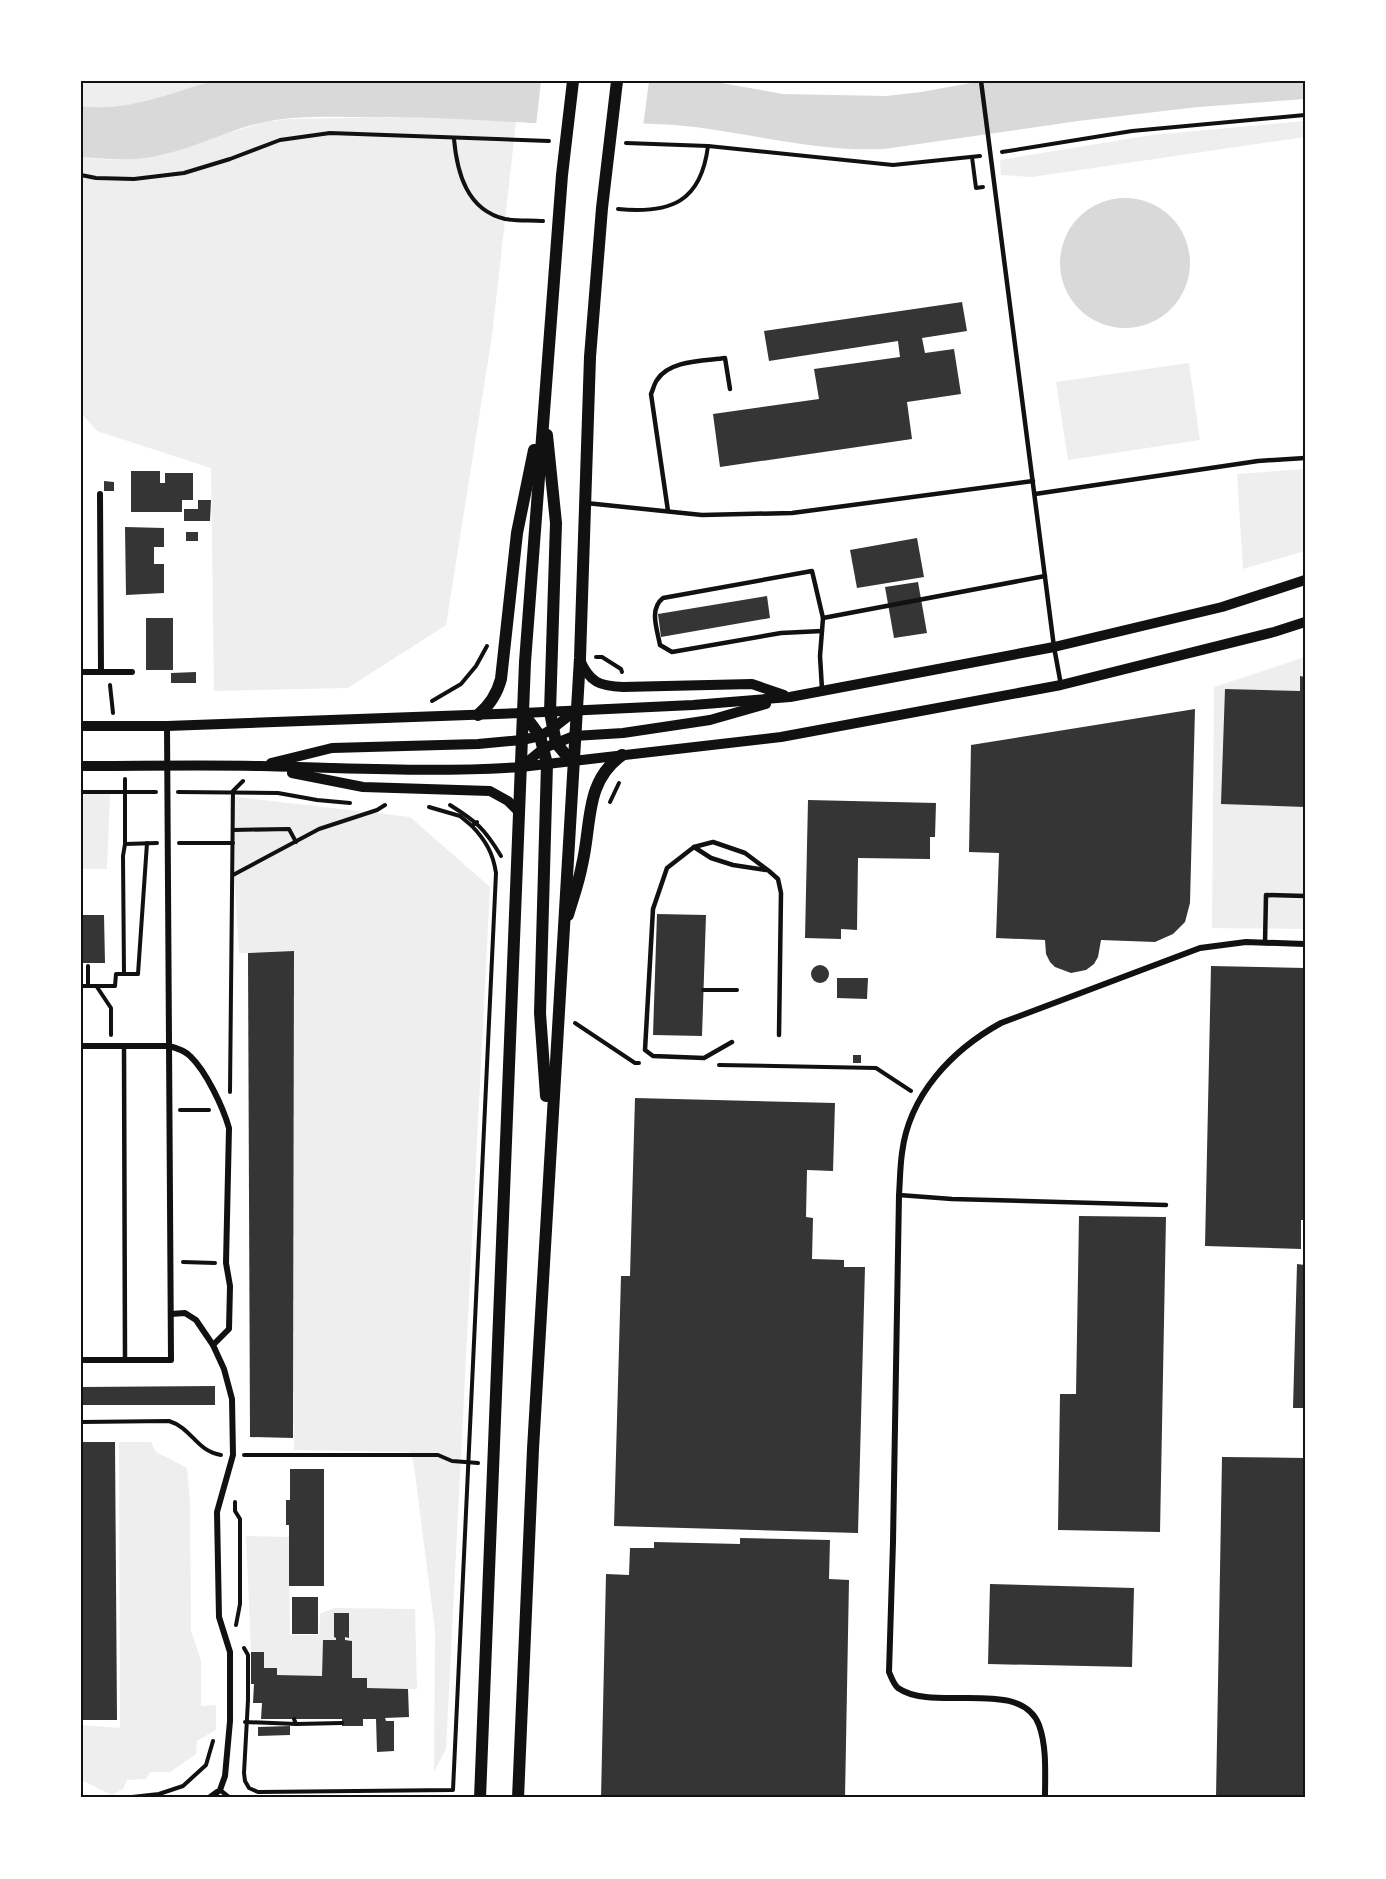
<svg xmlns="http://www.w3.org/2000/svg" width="1386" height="1879" viewBox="0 0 1386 1879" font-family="Helvetica,sans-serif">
	<rect width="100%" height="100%" fill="#fff"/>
	<g fill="#eee">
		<path d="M81,81H211C169,94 126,112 81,106Z"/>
		<polygon points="411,117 516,122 492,336 446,625 348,688 214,691 211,468 97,431 81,413 81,157 113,160 141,159 164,155 208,139 265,122 289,119"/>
		<polygon points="1305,121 1305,137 1032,177 1001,175 1000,160 1152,135"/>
		<polygon points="1189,363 1200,440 1068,460 1056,382"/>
		<polygon points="1305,469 1305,551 1243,569 1237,474"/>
		<polygon points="1305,657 1305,929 1212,928 1214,687"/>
		<polygon points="81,794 110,794 107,869 81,869"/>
		<polygon points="229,796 410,817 490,887 446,1749 434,1772 435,1631 414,1465 410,1452 294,1450 294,952 239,953"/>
		<polygon points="119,1442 151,1442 156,1452 187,1468 190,1501 191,1631 201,1660 201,1706 216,1705 216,1730 197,1741 196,1754 170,1772 150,1772 146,1779 127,1780 123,1789 112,1795 81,1780 81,1725 120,1728"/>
		<polygon points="246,1536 289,1537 290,1635 319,1635 320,1614 334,1608 415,1609 417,1689 367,1688 367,1678 352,1678 352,1641 345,1640 345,1637 349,1637 349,1613 334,1613 334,1637 336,1638 336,1640 323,1640 322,1676 277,1675 264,1668 264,1652 251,1652"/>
	</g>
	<g fill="#d9d9d9">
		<path d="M211,81H710L783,94L886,96L921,92L982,81H1305V99L1198,107L1078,121L884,149C819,152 758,135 695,127C641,121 586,124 532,123C484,121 436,117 387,117C348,118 304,114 265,122C230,129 197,147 162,155C135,162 108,159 81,157V106C126,112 169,94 211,81Z"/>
		<circle cx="1125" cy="263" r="65"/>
	</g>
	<polygon fill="#fff" points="541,81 649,81 643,127 536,126"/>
	<g fill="#353535">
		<polygon points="962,302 967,331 922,338 925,353 954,349 961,394 907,402 912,439 720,467 713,414 819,399 814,369 900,357 898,341 769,361 764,331"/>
		<polygon points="131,471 160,471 160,483 165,483 165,473 193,473 193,500 182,500 182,512 131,512"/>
		<polygon points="104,481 114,482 114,491 104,491"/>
		<polygon points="198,500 211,500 210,521 184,521 184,509 198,509"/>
		<polygon points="125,527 164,528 164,547 154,547 154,564 164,564 164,593 126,595"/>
		<rect x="186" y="532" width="12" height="9"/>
		<polygon points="917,538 924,577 857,588 850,550"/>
		<polygon points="918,582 927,633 894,638 885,587"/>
		<polygon points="767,596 770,618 661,637 658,614"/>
		<rect x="146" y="618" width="27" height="52"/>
		<polygon points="196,672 196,683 171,683 171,673"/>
		<polygon points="1300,676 1305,677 1305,807 1221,804 1225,689 1300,691"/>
		<polygon points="1195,709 1190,903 1185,922 1173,934 1155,942 1101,940 1098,957 1094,964 1086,970 1071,973 1055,967 1050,962 1046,954 1045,940 996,938 999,853 969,852 971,745"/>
		<polygon points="808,800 936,803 935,837 930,837 930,859 858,858 857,930 841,929 841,939 805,938"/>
		<polygon points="657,914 706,915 702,1036 653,1035"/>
		<polygon points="81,915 104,915 105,963 81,963"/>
		<polygon points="294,951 293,1438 250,1437 248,953"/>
		<circle cx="820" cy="974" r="9"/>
		<polygon points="1211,966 1305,968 1305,1220 1301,1220 1301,1249 1205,1246"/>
		<polygon points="837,978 868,978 867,999 837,998"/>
		<rect x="853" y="1055" width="8" height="8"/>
		<polygon points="635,1098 835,1103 833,1171 807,1170 806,1217 813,1218 812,1259 844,1260 844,1267 865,1267 858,1533 614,1526 621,1276 630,1276"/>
		<polygon points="1079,1216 1166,1217 1160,1532 1058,1530 1060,1394 1076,1394"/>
		<polygon points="1297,1264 1305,1265 1305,1408 1293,1408"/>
		<polygon points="215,1386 215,1405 81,1405 81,1387"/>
		<polygon points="81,1442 115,1442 117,1720 81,1720"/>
		<polygon points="1222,1457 1305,1458 1305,1798 1216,1798"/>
		<polygon points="290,1469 324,1469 324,1586 289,1586 289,1525 286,1525 286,1500 290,1500"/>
		<polygon points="740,1538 830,1540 829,1579 849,1580 845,1798 601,1798 606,1574 629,1575 630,1548 654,1548 654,1542 740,1544"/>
		<polygon points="990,1584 1134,1588 1132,1667 988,1664"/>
		<rect x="292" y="1597" width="26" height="37"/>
		<polygon points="334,1613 349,1613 349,1638 345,1637 345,1640 352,1641 352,1678 367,1678 367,1688 408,1689 409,1717 385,1718 386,1721 394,1721 394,1751 377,1752 376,1719 363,1719 363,1726 342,1726 342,1719 261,1719 262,1703 253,1703 254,1684 251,1684 251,1652 264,1652 264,1668 277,1668 277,1675 322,1676 323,1640 336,1640 336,1638 334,1637"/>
		<polygon points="290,1726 290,1735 258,1736 258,1727"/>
	</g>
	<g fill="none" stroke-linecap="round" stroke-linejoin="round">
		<g stroke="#111" stroke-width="4">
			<path d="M454,139C457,173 467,210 505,219C517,221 531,220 543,221"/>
			<polyline points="626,143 708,146 893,165 980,156"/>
			<polyline points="1002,152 1132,131 1305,115"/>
			<polyline points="972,157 976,188 983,187"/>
			<polyline points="81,175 96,178 134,179 184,173 230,159 280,140 330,133 549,141"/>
			<path d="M618,209C671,214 701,202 708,146"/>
			<polyline points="596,657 602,657 621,669 622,672"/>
			<polyline points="110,685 113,713"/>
			<polyline points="432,701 461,684 476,666 487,646"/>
			<polyline points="81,792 125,792 125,779"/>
			<polyline points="178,792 278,793 317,800 350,803"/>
			<polyline points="610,802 619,783"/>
			<path d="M450,805C477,822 484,828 501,856"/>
			<polyline points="429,807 460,816 472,826"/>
			<polyline points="233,830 289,829 296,842"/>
			<polyline points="179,843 233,843"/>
			<polyline points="125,844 157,843"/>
			<polyline points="233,875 319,829 377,810 385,805"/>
			<polyline points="88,966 88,986"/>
			<polyline points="124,974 123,856 125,844 125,792 156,792"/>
			<polyline points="81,986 115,986 116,974 138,974 147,843"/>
			<polyline points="97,987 111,1008 111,1035"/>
			<polyline points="703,990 737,990"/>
			<polyline points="575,1023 635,1063 639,1063"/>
			<polyline points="719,1065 876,1068 911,1091"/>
			<polyline points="230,1092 233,791 243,781"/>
			<polyline points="180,1110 209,1110"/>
			<polyline points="183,1262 215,1263"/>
			<path d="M81,1422L169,1421C192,1428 196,1451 221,1455"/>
			<polyline points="244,1455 438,1455 452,1461 478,1463"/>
			<polyline points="235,1502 235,1511 240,1519 240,1604 236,1625"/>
			<path d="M244,1648L248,1655V1700L244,1773L245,1781L249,1788L258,1792L453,1790L496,873C493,853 486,841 472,826L477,822"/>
			<polyline points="294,1719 296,1724 342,1723"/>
			<polyline points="245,1722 296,1724"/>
			<polyline points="81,1797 132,1797 159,1794 183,1786 206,1765 213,1741"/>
		</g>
		<g stroke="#111" stroke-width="4.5">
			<polyline points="981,81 1054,647 1061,685"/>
			<polyline points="1035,494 1258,461 1305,458"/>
			<polyline points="586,503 702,515 792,513 1033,481"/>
			<path d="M668,511L651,394C653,390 654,384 657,380C669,360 704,361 725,358L730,389"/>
			<path d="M822,631L781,633L672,652L660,645C657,629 649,609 663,598L812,571L823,618"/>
			<polyline points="822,689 820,656 823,618 1045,576"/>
			<polyline points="694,847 711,858 733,865 766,870"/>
			<polyline points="1265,943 1266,895 1305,896"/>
			<polyline points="732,1042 704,1058 653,1056 645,1050 653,909 667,868 694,847 713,842 745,853 769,871 778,879 781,893 779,1035"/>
			<polyline points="124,1046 125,1360"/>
			<polyline points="899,1195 952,1199 1166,1205"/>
			<polyline points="220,1790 230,1798"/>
		</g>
		<g stroke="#111" stroke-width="6">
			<polyline points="100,494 101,672"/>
			<polyline points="81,672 132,672"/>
			<path d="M81,1046H169C177,1048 184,1050 190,1056C206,1071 223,1107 229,1128L226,1263L230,1286L229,1329L213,1345"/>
			<polyline points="171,1314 185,1313 196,1320 213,1345 224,1369 232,1399 233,1455 217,1512 219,1617 230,1652 230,1721 225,1776 220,1790 209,1798"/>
			<polyline points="81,1360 171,1360 167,726"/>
			<path d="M1045,1798C1045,1774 1047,1747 1039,1725C1021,1677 933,1713 898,1688C894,1685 891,1677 889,1672L893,1542L899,1195C900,1181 900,1167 902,1153C909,1095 952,1050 1001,1023L1200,948L1246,942L1305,944"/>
		</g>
		<g stroke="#111" stroke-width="10">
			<path d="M580,660C590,683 600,686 623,687L752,684L784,695"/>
			<polyline points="81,726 167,726 523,713 693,705 790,697 1054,647 1222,607 1305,580"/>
			<polyline points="271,763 332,748 478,744 522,740 540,736 552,729 575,711"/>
			<path d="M81,766C141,766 200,765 260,766C347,768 434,773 521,767L781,737L1061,685L1274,632L1305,622"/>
			<polyline points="521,767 544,748 574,736 623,733 710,720 766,704"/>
			<polyline points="292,773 363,787 490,791 508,801 520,813"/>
		</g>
		<g stroke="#111" stroke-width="12">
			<polyline points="547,435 556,523 550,712 556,743 572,762"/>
			<polyline points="523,713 540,736 547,764 540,1013 546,1096"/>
			<path d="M478,715C490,705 497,694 501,679L517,533L534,450"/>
			<path d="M568,915C573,898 579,882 582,865C592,824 584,782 622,755"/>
			<polyline points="480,1798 525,662 562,175 573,81"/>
			<polyline points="518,1798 533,1449 580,658 590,357 602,208 617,81"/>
		</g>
	</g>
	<rect width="1386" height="1879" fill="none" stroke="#ffffff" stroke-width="165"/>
	<rect x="82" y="82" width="1222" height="1714" fill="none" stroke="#111" stroke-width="2"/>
</svg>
